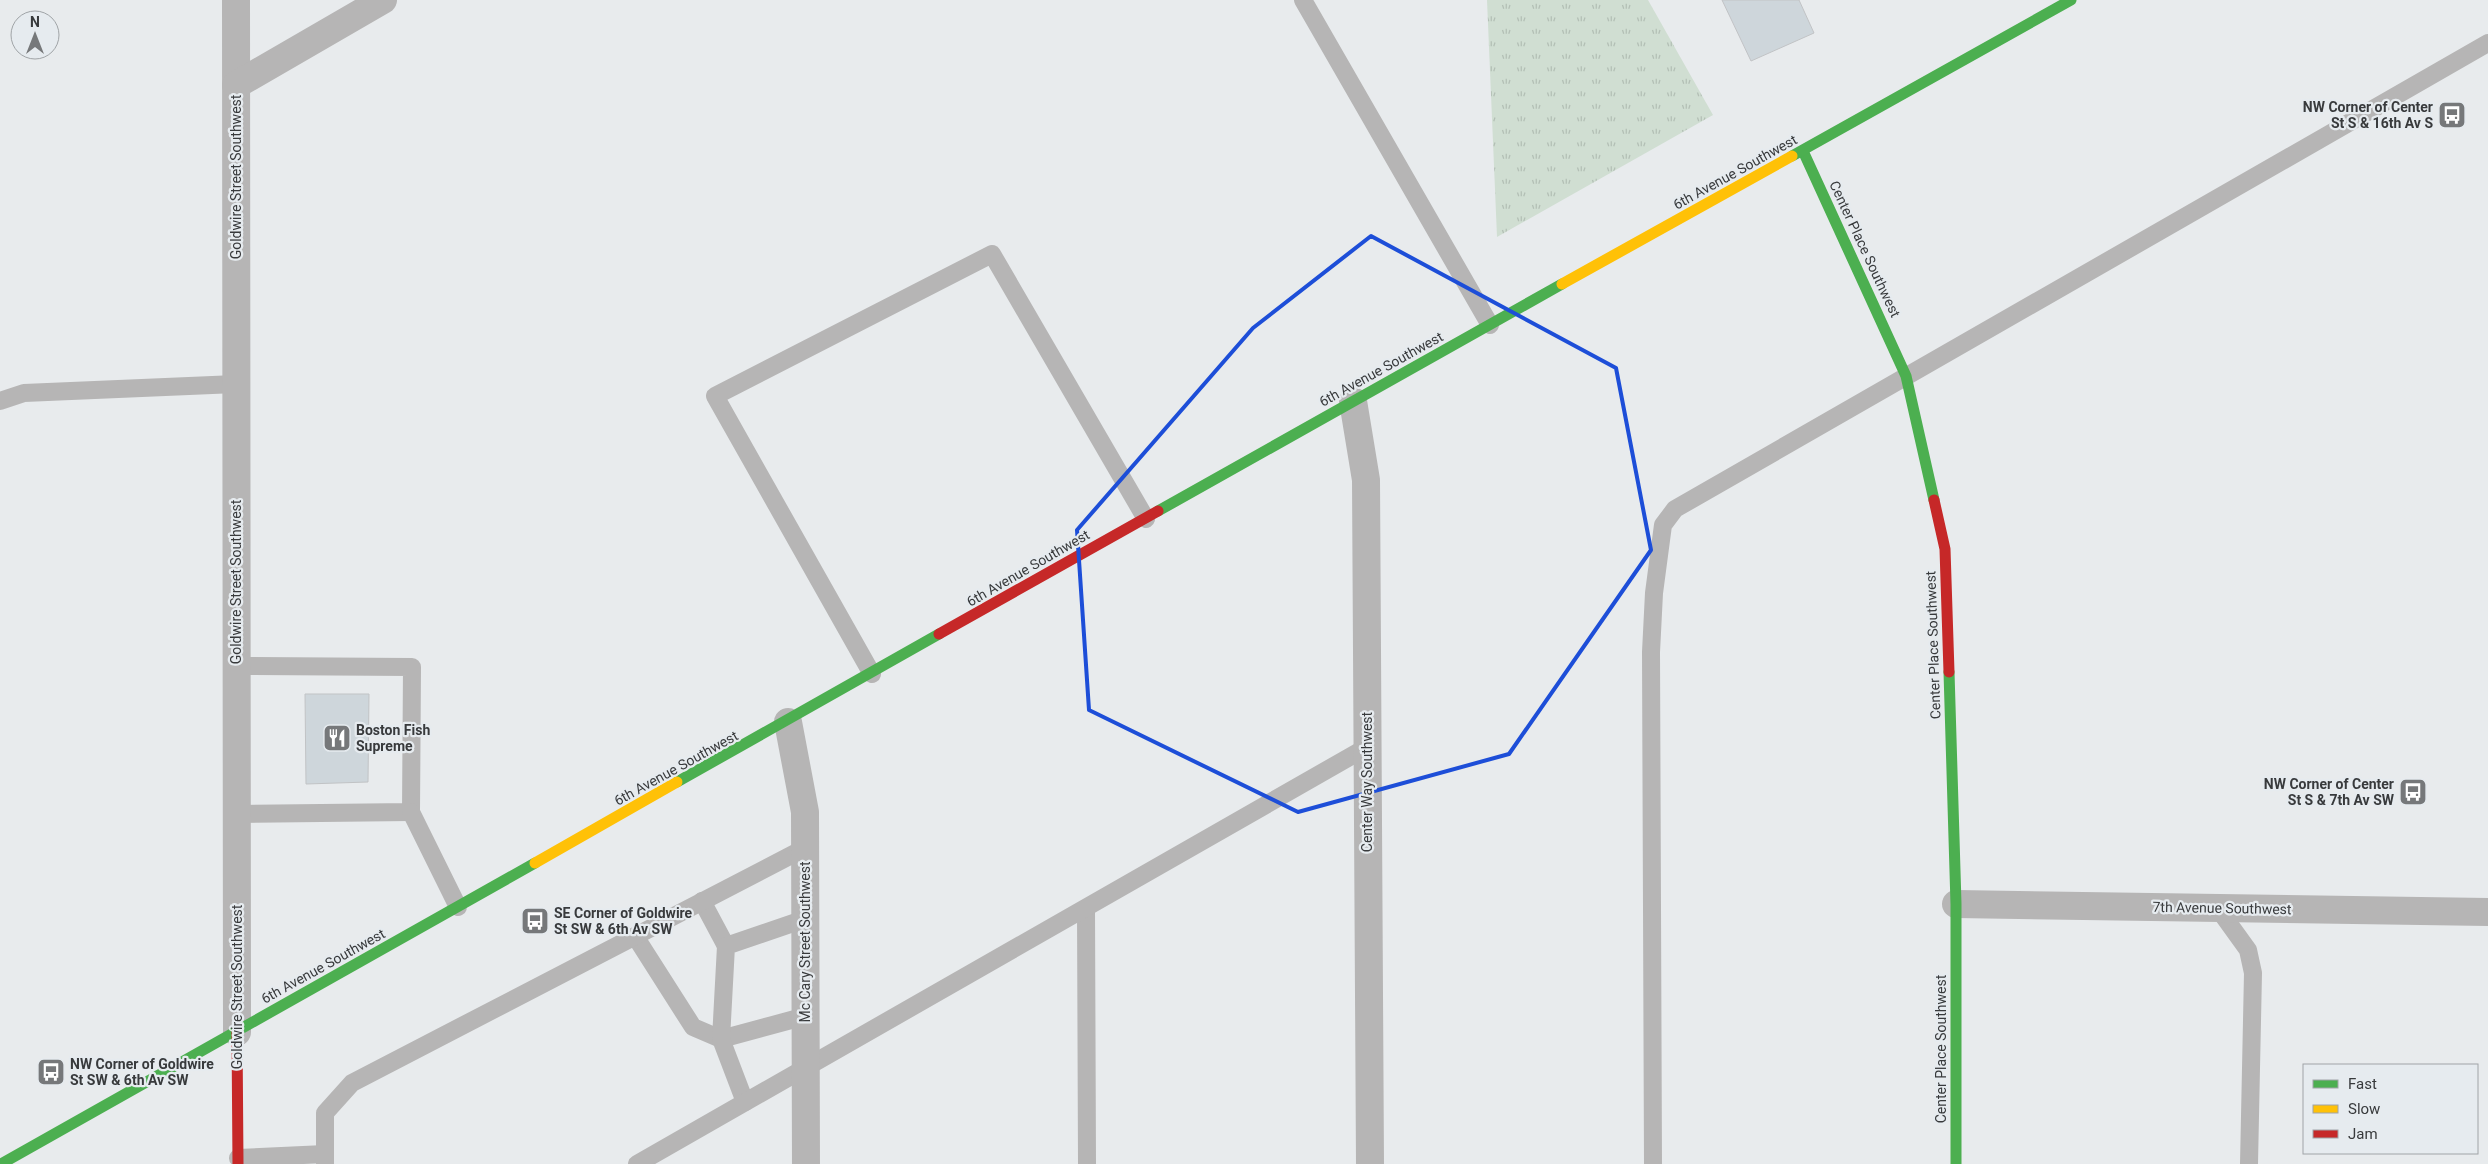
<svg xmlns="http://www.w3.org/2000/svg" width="2488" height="1164" viewBox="0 0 2488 1164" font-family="Roboto,sans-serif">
	<defs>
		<pattern id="grass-tufts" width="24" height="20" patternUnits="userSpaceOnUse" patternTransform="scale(1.25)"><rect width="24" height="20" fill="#d0ded2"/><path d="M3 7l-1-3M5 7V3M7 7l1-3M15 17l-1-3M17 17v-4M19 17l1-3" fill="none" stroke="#b3bfb5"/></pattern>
	</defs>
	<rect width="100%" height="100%" fill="#e8ebed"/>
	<polygon fill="url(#grass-tufts)" points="1487,0 1648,0 1713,115 1497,237"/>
	<g fill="#ced6db" stroke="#c1c3c5">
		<polygon points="1722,0 1799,0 1814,33 1751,61"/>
		<polygon points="305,694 369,694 368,782 306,784"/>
	</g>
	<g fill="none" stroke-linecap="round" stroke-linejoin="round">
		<g stroke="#b6b5b5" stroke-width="18">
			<polyline points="1303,0 1490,325"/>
			<polyline points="0,401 24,393 236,384"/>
			<polyline points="236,666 412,667 411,812 237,814"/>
			<polyline points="872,674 715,396 992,254 1146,519"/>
			<polyline points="411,812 458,907"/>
			<polyline points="702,901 726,946"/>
			<polyline points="2217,907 2248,950 2253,973 2249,1164"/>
			<polyline points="1086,909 1087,1164"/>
			<polyline points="635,936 693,1027 721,1039 806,1016"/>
			<polyline points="745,1102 721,1039 726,946 805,919"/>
			<polyline points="238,1158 325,1154"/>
			<polyline points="325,1164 325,1113 352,1083 805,848"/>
			<polyline points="637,1164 1367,747"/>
			<polyline points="1653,1164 1651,652 1654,593 1663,525 1675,509 2488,43"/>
		</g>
		<g stroke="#b6b5b5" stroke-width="28">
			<polyline points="236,0 237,1032"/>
			<polyline points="236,85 383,0"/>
			<polyline points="1353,401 1366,480 1370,1164"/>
			<polyline points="788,722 805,812 806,1164"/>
			<polyline points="1956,904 2488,912"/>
		</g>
		<g stroke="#4caf50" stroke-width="11">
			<polyline points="1803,151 1906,376 1934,500"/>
			<polyline points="1792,156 2071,0"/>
			<polyline points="1158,511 1562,284"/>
			<polyline points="1949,672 1956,904 1956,1164"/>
			<polyline points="677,782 939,634"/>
			<polyline points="1,1164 535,863"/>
		</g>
		<g stroke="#ffc107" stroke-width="11">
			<polyline points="1562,284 1792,156"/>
			<polyline points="535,863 677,782"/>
		</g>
		<g stroke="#c62828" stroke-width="11">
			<polyline points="1934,500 1945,549 1949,672"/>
			<polyline points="939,634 1158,511"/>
			<polyline points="237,1032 238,1164"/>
		</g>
	</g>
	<path fill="none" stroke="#1d4ed8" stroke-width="4" stroke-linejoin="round" d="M1371,236L1616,368L1651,550L1509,754L1298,812L1089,710L1077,530L1253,328Z"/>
	<defs>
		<symbol id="bus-square" viewBox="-11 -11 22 22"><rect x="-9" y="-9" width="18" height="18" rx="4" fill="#76787a" stroke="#e6ebef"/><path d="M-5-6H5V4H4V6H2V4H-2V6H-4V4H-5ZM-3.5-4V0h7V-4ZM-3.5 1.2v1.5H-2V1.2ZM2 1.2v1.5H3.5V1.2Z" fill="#fff"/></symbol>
		<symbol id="restaurant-square" viewBox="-11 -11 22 22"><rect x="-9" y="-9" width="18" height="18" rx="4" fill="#76787a" stroke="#e6ebef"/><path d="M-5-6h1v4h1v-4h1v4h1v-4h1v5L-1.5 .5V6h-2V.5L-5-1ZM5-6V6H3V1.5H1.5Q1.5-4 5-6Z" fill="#fff"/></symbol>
	</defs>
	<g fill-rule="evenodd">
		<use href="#bus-square" x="2436" y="99" width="32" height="32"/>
		<use href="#restaurant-square" x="321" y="722" width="32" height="32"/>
		<use href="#bus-square" x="2397" y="776" width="32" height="32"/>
		<use href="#bus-square" x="519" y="905" width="32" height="32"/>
		<use href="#bus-square" x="35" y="1056" width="32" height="32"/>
	</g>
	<g text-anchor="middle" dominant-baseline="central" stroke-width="4.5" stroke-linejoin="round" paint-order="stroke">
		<g font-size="14" font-weight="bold" fill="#383a3c" stroke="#e6ebef" text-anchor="start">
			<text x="2433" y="107" text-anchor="end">NW Corner of Center<tspan x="2433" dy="16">St S &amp; 16th Av S</tspan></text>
			<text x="356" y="730">Boston Fish<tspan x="356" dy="16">Supreme</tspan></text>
			<text x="2394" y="784" text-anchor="end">NW Corner of Center<tspan x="2394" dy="16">St S &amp; 7th Av SW</tspan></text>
			<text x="554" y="913">SE Corner of Goldwire<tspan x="554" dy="16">St SW &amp; 6th Av SW</tspan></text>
			<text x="70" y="1064">NW Corner of Goldwire<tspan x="70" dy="16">St SW &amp; 6th Av SW</tspan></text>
		</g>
		<g font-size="14" fill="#383a3c" stroke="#e6ebef">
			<text transform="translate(1735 172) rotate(-29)">6th Avenue Southwest</text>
			<text transform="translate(236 177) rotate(-90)">Goldwire Street Southwest</text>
			<text transform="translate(1865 249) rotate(65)">Center Place Southwest</text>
			<text transform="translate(1381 369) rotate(-29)">6th Avenue Southwest</text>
			<text transform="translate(1028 568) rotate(-30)">6th Avenue Southwest</text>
			<text transform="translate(236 582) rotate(-90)">Goldwire Street Southwest</text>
			<text transform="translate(1933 645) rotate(-92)">Center Place Southwest</text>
			<text transform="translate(676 768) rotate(-29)">6th Avenue Southwest</text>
			<text transform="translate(1367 782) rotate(-90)">Center Way Southwest</text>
			<text transform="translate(2222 908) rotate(1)">7th Avenue Southwest</text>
			<text transform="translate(805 942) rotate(-90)">Mc Cary Street Southwest</text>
			<text transform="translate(323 966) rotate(-29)">6th Avenue Southwest</text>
			<text transform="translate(237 987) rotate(-90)">Goldwire Street Southwest</text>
			<text transform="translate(1941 1049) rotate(-90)">Center Place Southwest</text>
		</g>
	</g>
	<rect x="2303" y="1064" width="175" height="90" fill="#e6ebef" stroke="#a0a4a7"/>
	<rect x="2313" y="1080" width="25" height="8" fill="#4caf50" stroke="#a0a4a7"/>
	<text x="2348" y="1089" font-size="15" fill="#383a3c">Fast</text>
	<rect x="2313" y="1105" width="25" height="8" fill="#ffc107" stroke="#a0a4a7"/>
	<text x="2348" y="1114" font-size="15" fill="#383a3c">Slow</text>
	<rect x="2313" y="1130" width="25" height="8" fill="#c62828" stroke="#a0a4a7"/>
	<text x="2348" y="1139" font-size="15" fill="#383a3c">Jam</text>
	<g transform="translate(35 35)"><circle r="24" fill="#e6ebef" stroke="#a0a4a7"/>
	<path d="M0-4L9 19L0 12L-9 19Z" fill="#76787a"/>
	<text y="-8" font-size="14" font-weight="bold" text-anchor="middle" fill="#383a3c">N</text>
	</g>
</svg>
